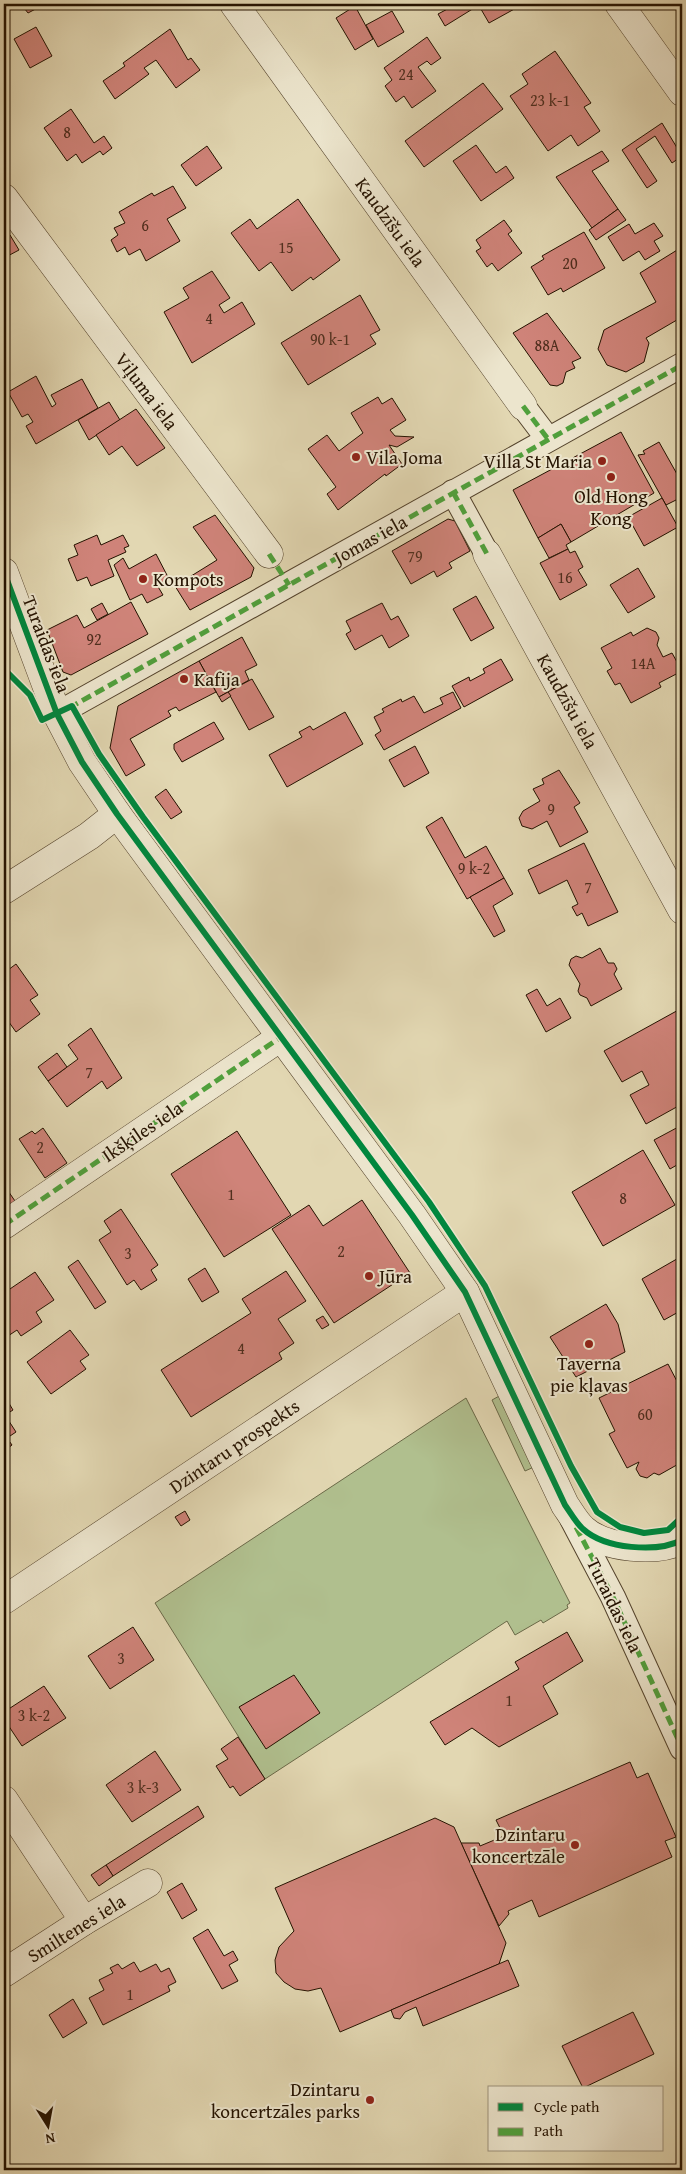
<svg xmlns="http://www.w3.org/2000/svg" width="686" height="2174" viewBox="0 0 686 2174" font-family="'Gentium Book Plus',serif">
	<rect width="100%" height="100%" fill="#e2d7b2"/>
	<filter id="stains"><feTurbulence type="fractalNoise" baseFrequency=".004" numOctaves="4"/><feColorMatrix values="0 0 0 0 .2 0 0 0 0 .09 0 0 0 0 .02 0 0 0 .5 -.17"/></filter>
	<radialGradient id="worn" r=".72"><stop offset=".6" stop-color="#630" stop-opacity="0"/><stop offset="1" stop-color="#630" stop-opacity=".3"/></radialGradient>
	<g fill="#b0bf8e" stroke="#6a6847">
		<polygon points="501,1395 534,1467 525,1471 492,1400"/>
		<polygon points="466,1398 570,1603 567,1605 568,1608 543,1623 541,1620 515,1635 507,1621 265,1779 155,1603"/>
	</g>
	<g fill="#cf8379" stroke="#241200">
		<polygon points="21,4 45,4 28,13"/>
		<polygon points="457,4 479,5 445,26 438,14"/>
		<polygon points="478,4 518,4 518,7 489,23"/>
		<polygon points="355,6 373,39 355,50 336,18"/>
		<polygon points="392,11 404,32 378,47 366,25"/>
		<polygon points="36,27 52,56 30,68 14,39"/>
		<polygon points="170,29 188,60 191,58 200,70 176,88 156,60 144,68 149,74 115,99 103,81 125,66 123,63"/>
		<polygon points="427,37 441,58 431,65 427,61 418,67 436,91 412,108 404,96 396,102 385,86 392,80 384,68"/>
		<polygon points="555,51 591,103 584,107 600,131 578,146 571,135 548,151 510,96 528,84 522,74"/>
		<polygon points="483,83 503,109 424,167 405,141"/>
		<polygon points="71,109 94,143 104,136 112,148 103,155 100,151 82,163 76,154 67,161 44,128"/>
		<polygon points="662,123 682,156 672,163 655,136 636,149 657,181 647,188 622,150"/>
		<polygon points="476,145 496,173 506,166 514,178 481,201 453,161"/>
		<polygon points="207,146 222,168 196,186 181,165"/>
		<polygon points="602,151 609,161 592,171 618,209 592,228 556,177"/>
		<polygon points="173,186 186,208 167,219 180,241 146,261 140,249 129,255 125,247 117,252 111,240 118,235 114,228 125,223 119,212 152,193 154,196"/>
		<polygon points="298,199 340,260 313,280 311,277 292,291 271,262 259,271 231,233 250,219 257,229"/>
		<polygon points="618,209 626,220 596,240 589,230"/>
		<polygon points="504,220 512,231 508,234 522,253 498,271 492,263 487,267 476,251 481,248 476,240"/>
		<polygon points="654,223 663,236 654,241 660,251 645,260 639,251 623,261 608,237 629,224 635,234"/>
		<polygon points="584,232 605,268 563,292 561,288 548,295 531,267 544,259 542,256"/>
		<polygon points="10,235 19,250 4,258 4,238"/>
		<polygon points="682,247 682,317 646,338 649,343 644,362 626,372 607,365 598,349 604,330 656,302 640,273"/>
		<polygon points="212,271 230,298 219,305 224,313 242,302 255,324 192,363 164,312 189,298 183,288"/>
		<polygon points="360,295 380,330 370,335 376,344 308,385 281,343"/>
		<polygon points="547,313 581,358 572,362 575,368 566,372 563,383 557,386 550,385 513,333"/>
		<polygon points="36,376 52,407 56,404 51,395 82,379 98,408 36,444 26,426 33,422 28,414 22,417 8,392"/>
		<polygon points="378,397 382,404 392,398 406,420 390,430 395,436 414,437 397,447 389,445 402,464 386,476 385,474 338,510 327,494 336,487 308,449 327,435 339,451 363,433 351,413"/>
		<polygon points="109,402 120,420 89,440 78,420"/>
		<polygon points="136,409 165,448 137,466 122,446 109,455 96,435"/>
		<polygon points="621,432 654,493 571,542 561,524 538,538 513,490"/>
		<polygon points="659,442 682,483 682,497 666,505 638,455 645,454 643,451"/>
		<polygon points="662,498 678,527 644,546 628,517"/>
		<polygon points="215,515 254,568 251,577 190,610 175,586 217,560 193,527"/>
		<polygon points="448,519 455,521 470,551 449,563 452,568 437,577 434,571 411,584 392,551"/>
		<polygon points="561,524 571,542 566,545 568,549 549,558 538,538"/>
		<polygon points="97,535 101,545 123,535 129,546 124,548 126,552 108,560 114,576 91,586 87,577 77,581 68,559 78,555 74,545"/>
		<polygon points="568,549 570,553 575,551 583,567 578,570 587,585 560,600 540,563"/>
		<polygon points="156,554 169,579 157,585 163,595 147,603 142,594 130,600 114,565 123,558 129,569"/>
		<polygon points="638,568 655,597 628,613 610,585"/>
		<polygon points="476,596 494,628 471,641 453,609"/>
		<polygon points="131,602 148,634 71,675 63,672 47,630 77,615 84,628"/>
		<polygon points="102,603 108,614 97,620 91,609"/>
		<polygon points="382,603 391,620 398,616 409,636 389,648 382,635 355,650 346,634 351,631 346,621"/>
		<polygon points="647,628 656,632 659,638 657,645 663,657 672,653 682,671 659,683 661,687 631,703 620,683 615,685 607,671 612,668 601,648 631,632 633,636"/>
		<polygon points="242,637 257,665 245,671 249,680 219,697 199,661"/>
		<polygon points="501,659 513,680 464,707 452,686 469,677 470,681 485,673 483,669"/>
		<polygon points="199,661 216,692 179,711 176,707 168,711 171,716 130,739 145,765 126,776 110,748 118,706"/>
		<polygon points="252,679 274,717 249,730 228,692"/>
		<polygon points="228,692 231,696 222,702 219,697"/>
		<polygon points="453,692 461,708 384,750 375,735 381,731 374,717 384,712 382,709 401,699 402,702 414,696 424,713 443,704 440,698"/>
		<polygon points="345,712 363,744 287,787 269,755 302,737 299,732 301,731 310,726 313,730"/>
		<polygon points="214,722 224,739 182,762 174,749 174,744"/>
		<polygon points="415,746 429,773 404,787 389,760"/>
		<polygon points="559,770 580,803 574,807 588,832 560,847 547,821 532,829 522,826 519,818 523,811 540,801 533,789 544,784 542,779"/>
		<polygon points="166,789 182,812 171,819 155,797"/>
		<polygon points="442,817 465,858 486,846 504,878 467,899 426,827"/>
		<polygon points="584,843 618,912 588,926 582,913 577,916 572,907 578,904 567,880 539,894 528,870"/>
		<polygon points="504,878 513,894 493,906 505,931 494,937 470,897"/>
		<polygon points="600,948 608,963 614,963 617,969 614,974 622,989 591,1006 587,998 580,995 578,991 580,984 569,965 571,959 576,956 582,958"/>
		<polygon points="16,964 38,995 30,1000 40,1014 16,1032 6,1018 4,1020 4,973"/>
		<polygon points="537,989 547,1006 560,998 571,1018 546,1032 526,995"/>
		<polygon points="682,1008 682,1104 646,1124 630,1095 649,1085 642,1071 622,1082 604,1051"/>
		<polygon points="91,1028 122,1078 107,1089 102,1081 67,1107 48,1081 78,1059 68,1045"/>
		<polygon points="57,1053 67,1067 48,1081 38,1067"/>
		<polygon points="682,1125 682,1162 670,1169 654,1140"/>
		<polygon points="43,1128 67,1163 45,1178 19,1139 32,1131 35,1134"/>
		<polygon points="237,1131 291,1215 224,1257 171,1174"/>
		<polygon points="643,1150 675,1205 603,1246 572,1192"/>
		<polygon points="4,1185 15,1201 4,1209"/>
		<polygon points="362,1200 410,1273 334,1323 272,1229 309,1205 323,1226"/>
		<polygon points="121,1209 158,1265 151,1270 157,1280 141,1290 134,1280 127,1285 99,1240 111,1232 104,1221"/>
		<polygon points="682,1256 682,1310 664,1320 642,1279"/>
		<polygon points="78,1260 106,1302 95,1309 68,1267"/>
		<polygon points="205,1268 219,1292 202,1302 188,1279"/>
		<polygon points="286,1271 306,1301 278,1319 294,1343 279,1353 282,1359 191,1417 161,1370 251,1313 242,1299"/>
		<polygon points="35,1272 54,1300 36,1312 42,1322 21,1336 17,1330 8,1336 4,1329 4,1293"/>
		<polygon points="606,1304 618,1324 625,1352 576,1377 550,1337"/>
		<polygon points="323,1316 329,1325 322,1329 316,1320"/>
		<polygon points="70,1330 89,1355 80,1361 86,1369 51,1394 27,1362"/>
		<polygon points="668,1364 682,1391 682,1453 679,1455 682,1462 659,1475 654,1473 647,1478 640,1476 636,1469 639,1462 627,1468 609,1434 615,1431 599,1398"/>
		<polygon points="4,1395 13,1410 5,1415 16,1432 7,1438 12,1445 4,1451"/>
		<polygon points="185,1511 190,1520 181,1526 175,1517"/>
		<polygon points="133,1627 154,1660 110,1689 88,1656"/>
		<polygon points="567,1632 583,1661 543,1686 558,1714 499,1747 472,1728 445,1745 430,1722 519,1669 515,1662"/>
		<polygon points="294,1675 320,1713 266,1749 239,1707"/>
		<polygon points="44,1686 66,1718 22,1746 4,1719 4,1712"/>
		<polygon points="238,1737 265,1779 240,1796 233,1786 230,1788 216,1766 228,1759 221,1749"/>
		<polygon points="155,1751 181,1790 132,1822 106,1785"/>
		<polygon points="630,1762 637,1778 648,1773 676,1837 665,1841 672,1857 539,1917 532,1900 508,1911 509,1914 499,1926 461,1843 479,1843 480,1846 504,1836 496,1820"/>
		<polygon points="198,1806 204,1817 113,1876 106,1865"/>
		<polygon points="435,1818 454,1827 506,1943 499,1964 340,2032 321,1988 308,1991 295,1989 284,1982 276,1973 275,1960 279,1947 294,1931 275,1888"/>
		<polygon points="106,1865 113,1876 99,1886 91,1875"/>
		<polygon points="182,1883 197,1910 182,1919 167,1892"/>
		<polygon points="208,1929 224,1956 233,1951 238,1960 229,1965 238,1981 222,1989 193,1938"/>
		<polygon points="508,1960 519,1986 423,2026 416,2007 405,2012 400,2019 394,2018 391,2010"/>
		<polygon points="134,1962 140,1972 156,1964 161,1972 169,1968 176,1982 168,1986 170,1991 103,2025 89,1998 104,1990 99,1980 113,1973 110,1968 118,1964 122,1969"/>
		<polygon points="73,1999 87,2023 63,2038 49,2015"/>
		<polygon points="633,2012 654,2054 583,2088 562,2046"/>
	</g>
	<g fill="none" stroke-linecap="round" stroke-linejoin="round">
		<defs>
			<g id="pedestrian">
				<polyline points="523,406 548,439"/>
				<polyline points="453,492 487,554"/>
				<polyline points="57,714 682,365"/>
				<polyline points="572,1519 613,1597 682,1748"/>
			</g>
			<g id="minor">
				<polyline points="234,4 523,406"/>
				<polyline points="619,4 682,92"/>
				<polyline points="4,198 269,554"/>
				<polyline points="487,554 682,910"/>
				<polyline points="4,890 89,836 117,814"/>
				<polyline points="4,1225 281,1037"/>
				<polyline points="4,1800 84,1921"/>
				<polyline points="4,1973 84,1921 148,1883"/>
			</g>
			<g id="tertiary">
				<path d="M4,572L57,714L82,762L117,814L412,1215L465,1292L565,1505C570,1512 576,1523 583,1529C605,1549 657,1553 682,1540"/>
				<polyline points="4,1600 465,1292"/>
			</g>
		</defs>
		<use href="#pedestrian" stroke="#54432c" stroke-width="26"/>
		<use href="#minor" stroke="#54432c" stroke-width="29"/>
		<use href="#tertiary" stroke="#54432c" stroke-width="29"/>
		<use href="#pedestrian" stroke="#ece5cd" stroke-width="24"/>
		<use href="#minor" stroke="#ece5cd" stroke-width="28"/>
		<use href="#tertiary" stroke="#ece5cd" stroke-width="28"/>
		<g stroke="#50a03c" stroke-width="5" stroke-dasharray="10 5" stroke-linecap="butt">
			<polyline points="523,406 548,439"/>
			<polyline points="453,492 487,554"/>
			<polyline points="269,554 289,585"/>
			<polyline points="69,708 682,365"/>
			<polyline points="4,1225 281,1037"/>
			<polyline points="576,1527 613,1597 682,1748"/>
		</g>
		<defs>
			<g id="cycleway">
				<path d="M4,572L57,714L82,762L117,814L412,1215L465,1292L565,1505C570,1512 576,1523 583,1529C605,1549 657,1553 682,1540"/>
				<polyline points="4,665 6,671 30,695 42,720 72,706 99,754 143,817 429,1202 485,1286 571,1466 597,1512 620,1527 644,1533 668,1530 682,1517"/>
			</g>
		</defs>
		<use href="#cycleway" stroke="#ece5cd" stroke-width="9"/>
		<use href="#cycleway" stroke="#00873e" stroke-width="6"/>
	</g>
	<g fill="#8f2418" stroke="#ece5cd" stroke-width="2">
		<circle cx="356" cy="457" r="5"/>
		<circle cx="602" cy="461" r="5"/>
		<circle cx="611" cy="477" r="5"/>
		<circle cx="143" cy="579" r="5"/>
		<circle cx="184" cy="679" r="5"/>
		<circle cx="369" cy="1276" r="5"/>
		<circle cx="589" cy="1344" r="5"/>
		<circle cx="575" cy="1845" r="5"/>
		<circle cx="370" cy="2100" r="5"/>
	</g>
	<g text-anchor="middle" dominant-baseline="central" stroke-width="4" stroke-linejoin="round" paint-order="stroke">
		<g font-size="16" fill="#4f2e1e">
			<text x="406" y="74">24</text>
			<text x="550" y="100">23 k-1</text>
			<text x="67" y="132">8</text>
			<text x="145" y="225">6</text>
			<text x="286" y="247">15</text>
			<text x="570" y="263">20</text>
			<text x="209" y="318">4</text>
			<text x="330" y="339">90 k-1</text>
			<text x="547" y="345">88A</text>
			<text x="415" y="556">79</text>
			<text x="565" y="577">16</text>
			<text x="94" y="639">92</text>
			<text x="643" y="663">14A</text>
			<text x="551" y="809">9</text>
			<text x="474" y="868">9 k-2</text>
			<text x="588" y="887">7</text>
			<text x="89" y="1072">7</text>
			<text x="40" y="1147">2</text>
			<text x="231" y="1194">1</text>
			<text x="623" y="1198">8</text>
			<text x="341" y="1251">2</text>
			<text x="128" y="1253">3</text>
			<text x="241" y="1348">4</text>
			<text x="645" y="1414">60</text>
			<text x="121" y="1658">3</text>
			<text x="509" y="1700">1</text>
			<text x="34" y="1715">3 k-2</text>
			<text x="143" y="1787">3 k-3</text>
			<text x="130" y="1994">1</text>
		</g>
		<g font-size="19" fill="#241200" stroke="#ece5cd">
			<text transform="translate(391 222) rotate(54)">Kaudzīšu iela</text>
			<text transform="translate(147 391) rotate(53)">Viļuma iela</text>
			<text transform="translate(370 539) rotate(-29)">Jomas iela</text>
			<text transform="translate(47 644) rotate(69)">Turaidas iela</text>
			<text transform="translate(568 701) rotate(61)">Kaudzīšu iela</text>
			<text transform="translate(142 1131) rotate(-34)">Ikšķiles iela</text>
			<text transform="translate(234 1446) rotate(-34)">Dzintaru prospekts</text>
			<text transform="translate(615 1605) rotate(64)">Turaidas iela</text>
			<text transform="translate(76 1928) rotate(-32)">Smiltenes iela</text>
		</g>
		<g font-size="19" fill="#241200" stroke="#ece5cd" text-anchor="start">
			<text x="366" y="457">Vila Joma</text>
			<text x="592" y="461" text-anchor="end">Villa St Maria</text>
			<text x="611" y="496" text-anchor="middle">Old Hong<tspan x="611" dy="22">Kong</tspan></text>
			<text x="153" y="579">Kompots</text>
			<text x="194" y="679">Kafija</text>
			<text x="379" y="1276">Jūra</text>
			<text x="589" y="1363" text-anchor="middle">Taverna<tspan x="589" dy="22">pie kļavas</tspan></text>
			<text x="565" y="1834" text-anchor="end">Dzintaru<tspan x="565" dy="22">koncertzāle</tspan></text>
			<text x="360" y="2089" text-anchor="end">Dzintaru<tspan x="360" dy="22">koncertzāles parks</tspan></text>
		</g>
	</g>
	<rect width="686" height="2174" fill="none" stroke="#e2d7b2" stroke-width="20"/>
	<rect x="5" y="5" width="676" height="2164" fill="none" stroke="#241200" stroke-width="2.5"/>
	<rect x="10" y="10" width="666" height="2154" fill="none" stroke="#241200"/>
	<rect x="488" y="2086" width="175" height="65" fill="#ece5cd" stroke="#9c917b"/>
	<rect x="498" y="2103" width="25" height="8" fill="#00873e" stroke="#9c917b"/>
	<text x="534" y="2112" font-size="15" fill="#241200">Cycle path</text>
	<rect x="498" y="2128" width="25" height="8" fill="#50a03c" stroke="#9c917b"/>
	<text x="534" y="2136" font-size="15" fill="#241200">Path</text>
	<g transform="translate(48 2126) rotate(169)" stroke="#ece5cd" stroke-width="4" paint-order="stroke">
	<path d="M0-4L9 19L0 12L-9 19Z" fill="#241200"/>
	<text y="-8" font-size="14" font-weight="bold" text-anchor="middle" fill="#241200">N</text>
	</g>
	<rect width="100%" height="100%" filter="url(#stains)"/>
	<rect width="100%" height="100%" fill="url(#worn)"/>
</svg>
